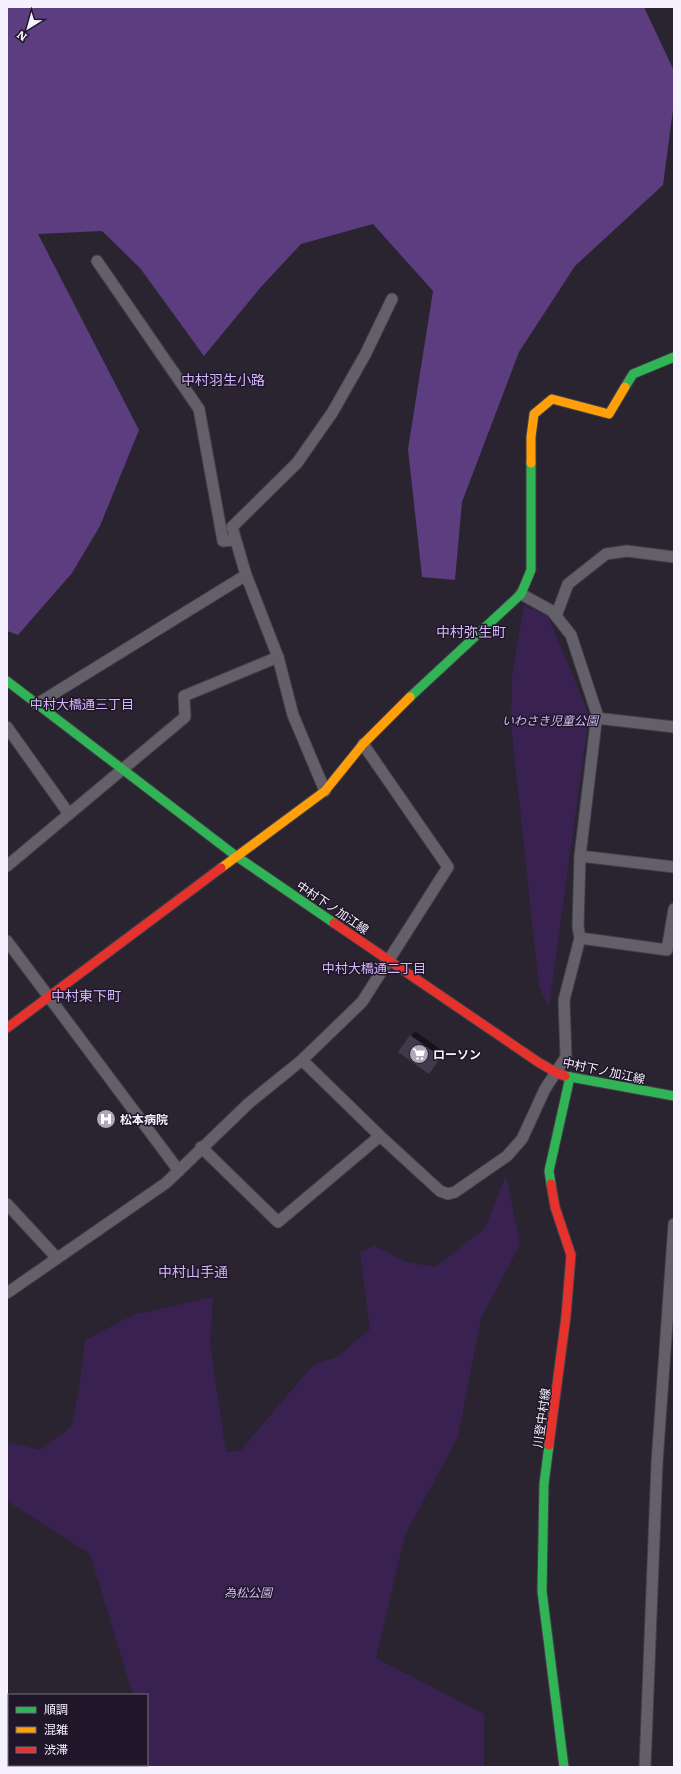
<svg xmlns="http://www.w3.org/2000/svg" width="681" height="1774" viewBox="0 0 681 1774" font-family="Literata,'Noto Sans JP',serif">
	<rect width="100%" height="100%" fill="#29242f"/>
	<g fill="#392252">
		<polygon points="524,605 548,616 589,715 549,1007 539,987 511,724 512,677"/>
		<polygon points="506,1175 520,1245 481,1318 458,1437 405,1535 376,1658 484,1714 484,1767 7,1767 7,1701 9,1702 9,1765 147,1765 147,1695 133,1695 90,1554 7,1501 7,1442 40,1450 71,1427 79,1390 85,1340 133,1315 213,1297 210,1344 226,1452 240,1451 314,1364 337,1357 370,1329 360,1253 373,1245 406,1262 435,1267 485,1228"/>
	</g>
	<polygon fill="#5c3d7f" points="7,7 644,7 674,71 674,102 663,185 575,266 519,352 462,502 455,580 422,577 408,449 433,291 373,224 301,244 261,287 204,356 140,268 102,231 38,234 139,430 100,526 72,573 18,635 7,631"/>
	<polygon fill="#0007" points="415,1031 444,1052 433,1068 411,1036"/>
	<polygon fill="#423a4c" points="410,1035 441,1057 429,1074 398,1052"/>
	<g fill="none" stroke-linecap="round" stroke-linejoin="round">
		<defs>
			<g id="street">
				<polyline points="97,261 199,409 223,541 235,540"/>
				<polyline points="556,616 568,584 606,554 627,551 674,557"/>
				<polyline points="37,704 246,575"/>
				<polyline points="596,718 674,727"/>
				<polyline points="7,727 69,814"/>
				<polyline points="325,791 293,715 278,657 246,575 232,527 297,463 332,413 365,355 392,299"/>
				<polyline points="580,856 674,867"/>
				<polyline points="7,866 185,717 184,696 278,657"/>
				<polyline points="580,938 667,950 674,909"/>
				<polyline points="7,941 179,1171"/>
				<polyline points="302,1060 380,1136 440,1191 448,1194 455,1192 507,1156 522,1139 545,1089 566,1057 564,1000 580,938 578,927 580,856 597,714 571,635 552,611 521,594"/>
				<polyline points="201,1147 278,1222 380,1136"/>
				<polyline points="7,1204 56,1257"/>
				<polyline points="7,1293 166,1183 249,1103 302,1060 362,1002 448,867 363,744"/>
				<polyline points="645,1767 657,1463 674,1224"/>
			</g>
			<g id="fast">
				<polyline points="625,387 633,374 674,357"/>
				<polyline points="7,681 236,856 334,923"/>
				<polyline points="410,697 521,594 531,570 531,463"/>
				<polyline points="565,1076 674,1096"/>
				<polyline points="551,1184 549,1171 570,1077"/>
				<polyline points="549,1445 544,1484 542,1591 564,1767"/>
			</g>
			<g id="slow">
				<polyline points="531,463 531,437 534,414 552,399 609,414 625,387"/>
				<polyline points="221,868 325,791 363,744 410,697"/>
			</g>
			<g id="jam">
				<polyline points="334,923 538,1062 557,1073 565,1076"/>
				<polyline points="7,1028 221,868"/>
				<polyline points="549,1445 566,1316 571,1255 555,1207 551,1184"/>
			</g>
		</defs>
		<use href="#street" stroke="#433f48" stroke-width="13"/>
		<use href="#fast" stroke="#433f48" stroke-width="11"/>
		<use href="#slow" stroke="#433f48" stroke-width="11"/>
		<use href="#jam" stroke="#433f48" stroke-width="11"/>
		<use href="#street" stroke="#646069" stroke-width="11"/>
		<use href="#fast" stroke="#30b455" stroke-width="9"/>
		<use href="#slow" stroke="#ff9f0a" stroke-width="9"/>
		<use href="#jam" stroke="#e5322d" stroke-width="9"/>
	</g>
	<defs>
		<symbol id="supermarket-disc" viewBox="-11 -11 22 22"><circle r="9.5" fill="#aea9b6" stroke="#1f1729"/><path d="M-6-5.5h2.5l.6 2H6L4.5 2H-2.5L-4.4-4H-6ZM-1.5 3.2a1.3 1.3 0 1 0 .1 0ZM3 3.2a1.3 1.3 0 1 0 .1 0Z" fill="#fff"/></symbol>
		<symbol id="hospital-disc" viewBox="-11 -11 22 22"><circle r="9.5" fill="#aea9b6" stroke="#1f1729"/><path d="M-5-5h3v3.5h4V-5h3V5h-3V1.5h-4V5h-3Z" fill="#fff"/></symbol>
	</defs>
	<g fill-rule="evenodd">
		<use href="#supermarket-disc" x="408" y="1043" width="22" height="22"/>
		<use href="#hospital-disc" x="95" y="1108" width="22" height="22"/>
	</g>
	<g text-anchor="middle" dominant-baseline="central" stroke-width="3" stroke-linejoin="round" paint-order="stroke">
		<g font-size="12" font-style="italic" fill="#d4baf8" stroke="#1f1729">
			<text x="550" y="720">いわさき児童公園</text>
			<text x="248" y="1592">為松公園</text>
		</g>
		<g font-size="12" fill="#f6f1fe" stroke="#1f1729">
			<text transform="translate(333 907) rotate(34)">中村下ノ加江線</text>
			<text transform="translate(604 1070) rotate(12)">中村下ノ加江線</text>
			<text transform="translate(541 1418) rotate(-82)">川登中村線</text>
		</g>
		<g font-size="12" font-weight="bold" fill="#f6f1fe" stroke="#1f1729" text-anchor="start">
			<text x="433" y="1054">ローソン</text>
			<text x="120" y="1119">松本病院</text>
		</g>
		<g font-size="13" fill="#d4b6fc" stroke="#1f1729">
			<text x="82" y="703">中村大橋通三丁目</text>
			<text x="374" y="967">中村大橋通二丁目</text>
		</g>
		<g font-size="14" fill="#d4b6fc" stroke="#1f1729">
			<text x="223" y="379">中村羽生小路</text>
			<text x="471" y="631">中村弥生町</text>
			<text x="86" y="995">中村東下町</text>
			<text x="193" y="1271">中村山手通</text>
		</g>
	</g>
	<rect width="681" height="1774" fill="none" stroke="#f6f1fe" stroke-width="16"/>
	<rect x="8" y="1694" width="140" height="72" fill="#1f1729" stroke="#756e7e"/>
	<rect x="16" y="1707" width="20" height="6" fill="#30b455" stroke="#756e7e"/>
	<text x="44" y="1714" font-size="12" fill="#f6f1fe">順調</text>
	<rect x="16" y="1727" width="20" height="6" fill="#ff9f0a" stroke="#756e7e"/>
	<text x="44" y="1734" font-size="12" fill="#f6f1fe">混雑</text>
	<rect x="16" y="1747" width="20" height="6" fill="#e5322d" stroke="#756e7e"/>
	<text x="44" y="1754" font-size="12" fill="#f6f1fe">渋滞</text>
	<g transform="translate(28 28) rotate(217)" stroke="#1f1729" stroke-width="3" paint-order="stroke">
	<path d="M0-3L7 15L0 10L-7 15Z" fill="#f6f1fe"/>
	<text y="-6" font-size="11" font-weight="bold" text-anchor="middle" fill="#f6f1fe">N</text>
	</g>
</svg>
